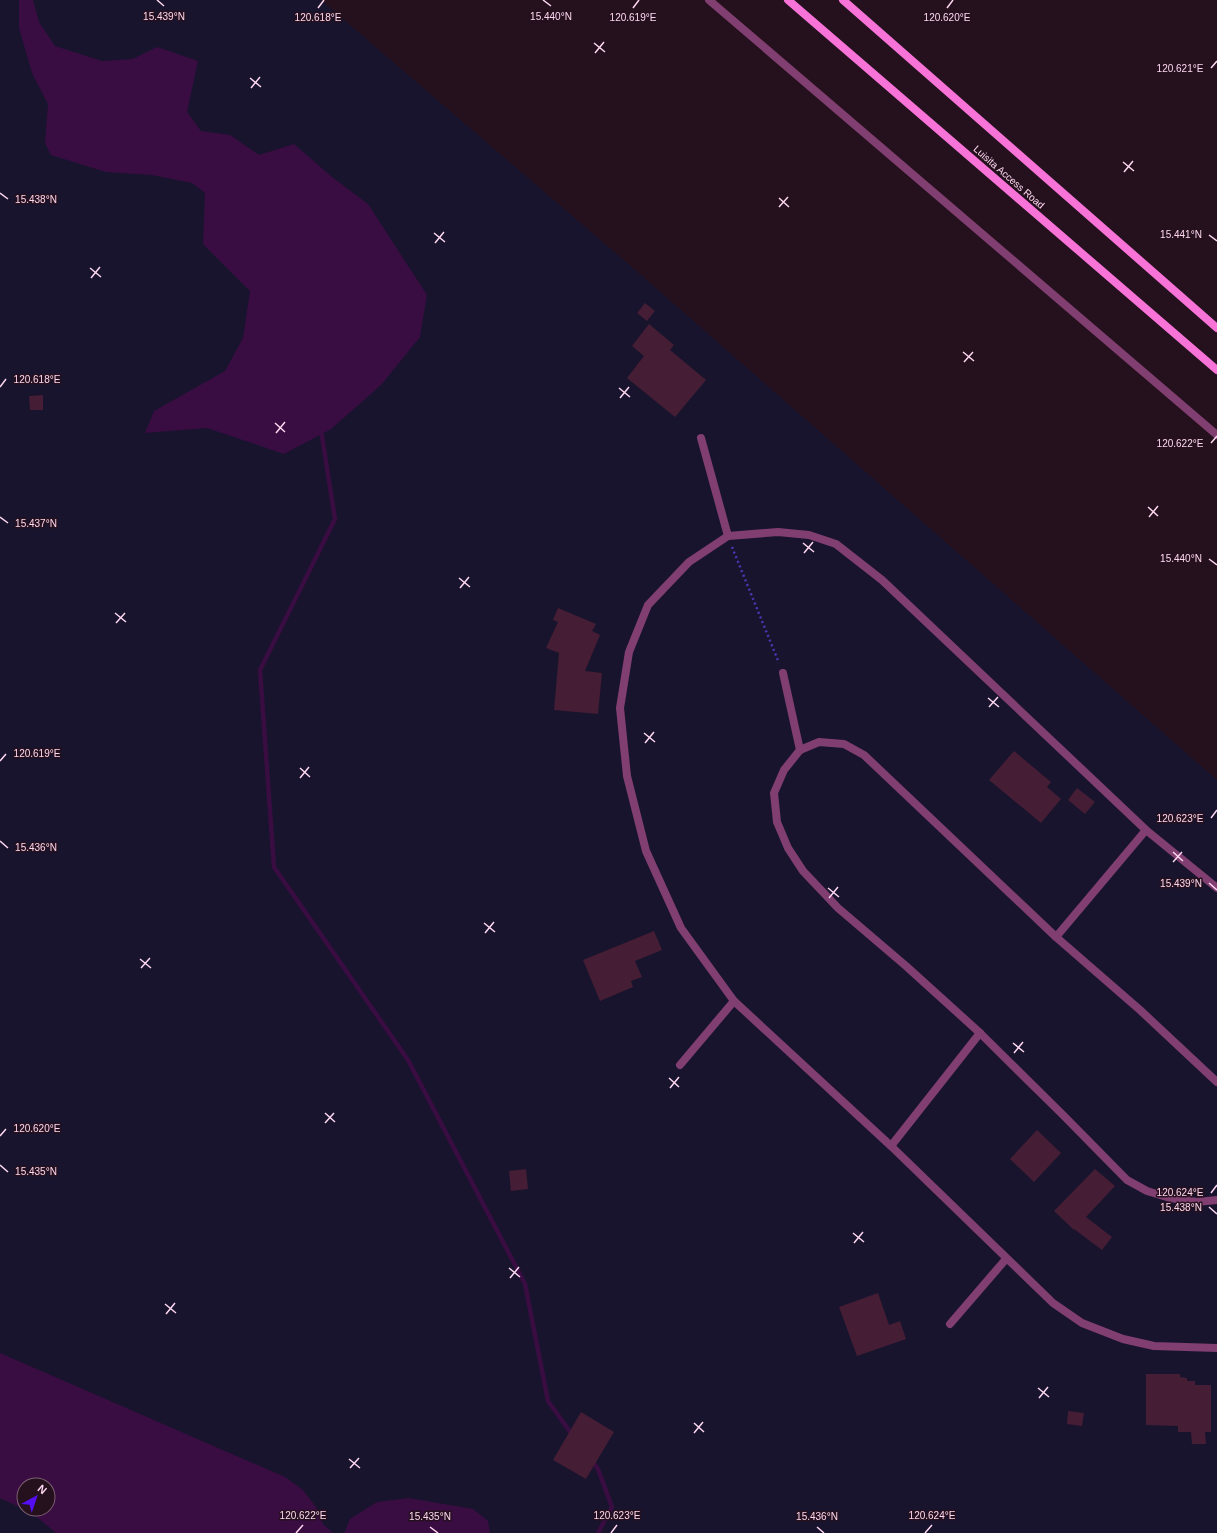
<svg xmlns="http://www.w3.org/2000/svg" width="1217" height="1533" viewBox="0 0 1217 1533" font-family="Helvetica,sans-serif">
	<rect width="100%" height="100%" fill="#25101d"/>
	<path fill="#18142e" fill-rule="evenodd" d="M0,0H321L641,275L1217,780V1533H0ZM24,1485H48V1509H24Z"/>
	<g fill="#390d41" fill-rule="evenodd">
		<polygon points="19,0 33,0 39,22 55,46 102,61 133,59 157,47 198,61 187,112 201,131 230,135 259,155 294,144 332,177 368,204 427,295 420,337 381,385 331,429 284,454 207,428 145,433 154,411 225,371 243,338 250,291 203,244 205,193 192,183 152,175 106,172 51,155 45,143 48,104 32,73 19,28"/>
		<path d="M0,1353L285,1477L303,1490L316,1507L323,1524L333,1533H56L32,1513L0,1498ZM24,1485H48V1509H24Z"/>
		<polygon points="409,1498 473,1509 488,1521 490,1533 341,1533 345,1532 350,1519 377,1502"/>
	</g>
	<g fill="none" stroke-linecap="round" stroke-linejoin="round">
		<g stroke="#390d41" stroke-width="4.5">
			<polyline points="321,430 335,519 260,670 274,867 408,1060 525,1284 548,1401 573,1436"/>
			<polyline points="592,1461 598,1469 612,1507 598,1533"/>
		</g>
	</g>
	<g fill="#451d34">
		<polygon points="645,303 655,311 647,321 637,313"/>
		<polygon points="649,324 674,345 670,350 706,380 675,417 627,378 644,356 632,346"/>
		<polygon points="43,395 43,410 30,410 29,396"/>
		<polygon points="558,608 596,624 592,631 600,635 585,671 602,673 598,714 554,710 559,653 546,648 558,622 553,620"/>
		<polygon points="1014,751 1051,782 1047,787 1061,799 1041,823 989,780"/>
		<polygon points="1077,788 1095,802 1085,814 1068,800"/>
		<polygon points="654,931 662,950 635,961 642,977 631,981 633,987 600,1001 583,960"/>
		<polygon points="1037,1130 1061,1153 1034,1182 1010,1159"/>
		<polygon points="526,1169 528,1189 511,1191 509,1171"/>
		<polygon points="1095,1169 1115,1186 1086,1217 1112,1237 1102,1250 1074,1229 1074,1230 1054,1211"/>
		<polygon points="878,1293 889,1325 900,1321 906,1339 857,1356 839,1307"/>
		<polygon points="1146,1374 1180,1374 1180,1377 1187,1378 1187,1381 1195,1381 1195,1385 1211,1385 1211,1432 1205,1432 1206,1444 1192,1444 1191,1432 1178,1432 1178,1426 1146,1425"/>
		<polygon points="1068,1411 1084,1413 1082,1426 1067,1424"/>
		<polygon points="581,1412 614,1432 586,1479 553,1460"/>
	</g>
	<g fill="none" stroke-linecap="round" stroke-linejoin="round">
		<polyline stroke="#4937b1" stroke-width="2.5" stroke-dasharray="2 3" stroke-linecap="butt" points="732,547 779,663"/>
		<g stroke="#813e70" stroke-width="8">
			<polyline points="709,0 1217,435"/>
			<polyline points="701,438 728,536"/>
			<polyline points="783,673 800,750"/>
			<polyline points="1217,888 1146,830 882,580 836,544 809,535 778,532 728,536 689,562 648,605 629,652 620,708 627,776 646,851 681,928 734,1001 891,1146 1053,1303 1082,1323 1123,1339 1154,1346 1217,1348"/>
			<polyline points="1056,937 1146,830"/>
			<polyline points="680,1065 734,1001"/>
			<polyline points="1217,1082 1140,1010 1056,937 864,755 844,744 819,742 800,750 784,770 774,793 777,822 788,848 803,871 838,908 906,966 980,1033 1063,1115 1127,1180 1147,1191 1170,1198 1197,1202 1217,1200"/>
			<polyline points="891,1146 980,1033"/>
			<polyline points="950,1324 1006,1259"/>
		</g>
		<g stroke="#f773d7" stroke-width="8">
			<polyline points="788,0 1217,370"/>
			<polyline points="843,0 1217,328"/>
		</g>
	</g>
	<path fill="none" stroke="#fdd7f0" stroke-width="1.5" d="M157,0L164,6M543,0L551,6M318,8L324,0M633,8L639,0M947,8L953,0M594,43L605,52M595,53L604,42M1211,68L1217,61M250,78L261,87M251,88L260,77M1123,162L1134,171M1124,172L1133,161M0,193L8,199M779,198L789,207M779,207L788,197M434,233L445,242M1209,235L1217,241M435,243L444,232M90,268L101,277M91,278L100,267M963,352L974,361M964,362L973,352M0,387L6,379M619,388L630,397M620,398L629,387M275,423L285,432M276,433L285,422M1211,443L1217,436M1148,507L1158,516M0,517L8,523M1149,517L1158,506M803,543L814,552M804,553L813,542M1209,559L1217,565M459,578L470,587M460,588L469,577M115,613L126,622M116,623L125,613M988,698L999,707M989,707L998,697M644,733L655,742M645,743L654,732M0,761L6,754M300,768L310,777M300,778L309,767M1211,818L1217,810M0,841L8,848M1173,852L1183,861M1173,862L1182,852M1209,883L1217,890M828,888L839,897M829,898L838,887M484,923L495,932M485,933L494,922M140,959L151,968M141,968L150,958M1013,1043L1024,1052M1014,1053L1023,1042M669,1078L679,1087M670,1088L679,1077M325,1113L335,1122M325,1123L334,1113M0,1136L6,1129M0,1165L8,1172M1211,1193L1217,1185M1209,1207L1217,1214M853,1233L864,1242M854,1243L863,1232M509,1268L520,1277M510,1278L519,1267M165,1304L176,1313M166,1314L175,1303M1038,1388L1049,1397M1039,1398L1048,1387M694,1423L704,1432M694,1433L703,1422M349,1459L360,1468M350,1468L359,1458M430,1527L438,1533M817,1527L824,1533M296,1533L303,1525M611,1533L617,1525M925,1533L932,1525"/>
	<g text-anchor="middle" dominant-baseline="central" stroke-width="3" stroke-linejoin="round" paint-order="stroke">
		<g font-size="10" fill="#fdd7f0" stroke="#25101d">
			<text transform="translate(1009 177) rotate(41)">Luisita Access Road</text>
		</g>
	</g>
	<g font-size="10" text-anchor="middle" fill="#fdd7f0" stroke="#25101d" stroke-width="3" stroke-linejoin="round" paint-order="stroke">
		<text x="164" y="20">15.439°N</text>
		<text x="551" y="20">15.440°N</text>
		<text x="318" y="21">120.618°E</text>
		<text x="633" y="21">120.619°E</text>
		<text x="947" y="21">120.620°E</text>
		<text x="1180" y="72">120.621°E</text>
		<text x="36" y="203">15.438°N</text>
		<text x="1181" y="238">15.441°N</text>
		<text x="37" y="383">120.618°E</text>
		<text x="1180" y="447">120.622°E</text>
		<text x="36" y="527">15.437°N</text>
		<text x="1181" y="562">15.440°N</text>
		<text x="37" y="757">120.619°E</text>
		<text x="1180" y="822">120.623°E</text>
		<text x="36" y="851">15.436°N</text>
		<text x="1181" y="887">15.439°N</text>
		<text x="37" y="1132">120.620°E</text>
		<text x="36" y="1175">15.435°N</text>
		<text x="1180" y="1196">120.624°E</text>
		<text x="1181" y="1211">15.438°N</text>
		<text x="303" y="1519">120.622°E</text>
		<text x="617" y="1519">120.623°E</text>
		<text x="932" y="1519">120.624°E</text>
		<text x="430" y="1520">15.435°N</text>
		<text x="817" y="1520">15.436°N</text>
	</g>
	<g transform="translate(36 1497) rotate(40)"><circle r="19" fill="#25101d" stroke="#7b6071"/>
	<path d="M0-3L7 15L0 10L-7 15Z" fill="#550ef1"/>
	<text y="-6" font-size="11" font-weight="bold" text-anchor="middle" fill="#fdd7f0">N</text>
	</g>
</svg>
